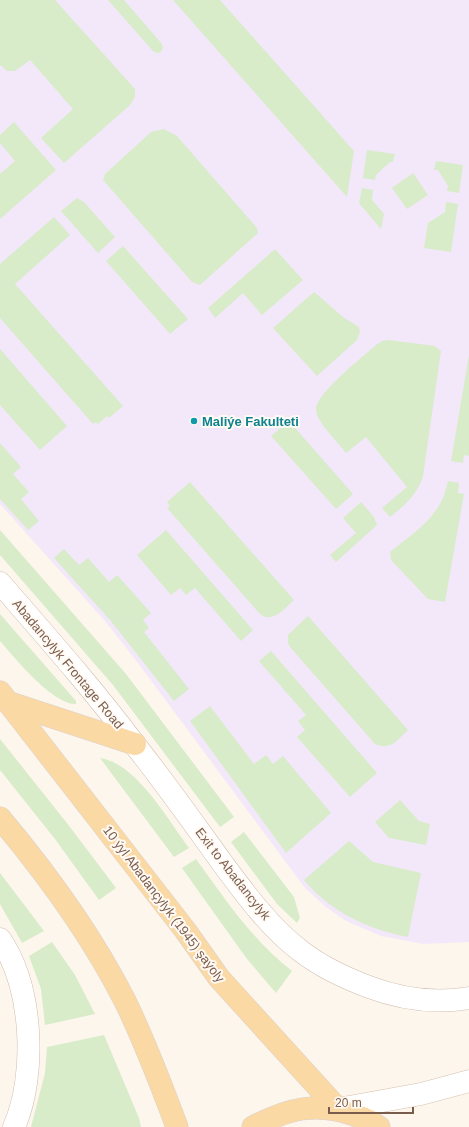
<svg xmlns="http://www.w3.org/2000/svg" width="469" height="1127" viewBox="0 0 469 1127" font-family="Arial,sans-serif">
	<rect width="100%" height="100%" fill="#fdf6ec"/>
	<polygon fill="#f3e8fa" points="0,0 469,0 469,942 423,944 381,936 346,921 326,907 305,888 138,663 105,621 0,504"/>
	<g fill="#d8ecc9">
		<polygon points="0,0 55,0 135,89 135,97 130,105 64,163 41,138 73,109 30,60 15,71 7,71 0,65"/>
		<polygon points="108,0 124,0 162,44 163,48 161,52 157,53 153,51"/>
		<polygon points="173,0 220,0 354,151 347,197"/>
		<polygon points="14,122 56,170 0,219 0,174 15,161 0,143 0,135"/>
		<polygon points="164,129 177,136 257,228 258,233 200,285 192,282 103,180 105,174 151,132"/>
		<polygon points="367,150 395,154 393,162 390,162 376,175 375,180 363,178"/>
		<polygon points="436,161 463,165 459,193 447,191 448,186 438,170 434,170"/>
		<polygon points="413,173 428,195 407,209 392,188"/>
		<polygon points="362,188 373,190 372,200 384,214 381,229 359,203"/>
		<polygon points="77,198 84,202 115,237 98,253 61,211"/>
		<polygon points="446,202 458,204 451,252 424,248 428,223 445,212"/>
		<polygon points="54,217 70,235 15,284 123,406 109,418 107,416 98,424 96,422 93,424 0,318 0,264"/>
		<polygon points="123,246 188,319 170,334 106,261"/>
		<polygon points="275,249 303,280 262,315 243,293 215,318 208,308"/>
		<polygon points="314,292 343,317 359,327 360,332 357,340 317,376 273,328"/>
		<path d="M389,340L435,346L441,351L423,476C417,495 405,505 390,517L382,508L407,487L366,437L346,453C339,443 317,423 316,410C315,394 363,357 376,345L382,341Z"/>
		<polygon points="0,349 67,426 40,450 0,405"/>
		<polygon points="469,355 469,456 464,455 463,463 451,461"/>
		<polygon points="289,421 353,494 336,509 271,436"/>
		<polygon points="0,443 21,467 13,474 29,492 21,499 39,521 28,530 0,499"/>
		<path d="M448,481L459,483L458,493L464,494L445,602L428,599L391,560L390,552C417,530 441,517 448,481Z"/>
		<path d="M190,482L294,600C285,608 273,624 260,614L167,508L170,506L167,502Z"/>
		<polygon points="361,502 374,517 377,525 336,562 330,555 356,533 343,518"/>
		<polygon points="0,530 126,674 234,817 220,827 113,685 0,555"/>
		<polygon points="166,530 253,630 241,641 195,588 186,595 180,588 171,595 137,555"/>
		<polygon points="64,549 79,565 88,558 109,582 117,575 151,613 143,620 149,628 144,632 189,689 174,701 110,620 54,558"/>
		<path d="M0,614L76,701V704C53,705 14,657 0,641Z"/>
		<path d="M308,616L408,730C397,740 391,751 375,744L290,647L288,643V635Z"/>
		<polygon points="271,651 377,773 350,797 297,737 305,730 298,721 306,715 259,661"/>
		<polygon points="210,706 254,764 266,755 273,764 283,756 331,813 286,853 190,721"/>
		<polygon points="0,739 70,827 116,888 99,900 55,839 0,770"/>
		<path d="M100,758C136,763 168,820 189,848L174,857Z"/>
		<polygon points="400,800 419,821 430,824 426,845 389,838 375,822"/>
		<polygon points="244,832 294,897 300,918 297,923 277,904 231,842"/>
		<path d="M349,841L373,862L421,873L408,937C367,929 331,912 304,880Z"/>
		<path d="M196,859C225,899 252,940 292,971L276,993L247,959L182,868Z"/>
		<polygon points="0,873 44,931 22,943 0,904"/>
		<polygon points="52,942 75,975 95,1014 45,1025 41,989 29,956"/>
		<polygon points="104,1035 139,1118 141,1127 31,1127 45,1073 47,1047"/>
	</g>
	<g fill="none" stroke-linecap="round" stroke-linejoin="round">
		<defs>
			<g id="street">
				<path d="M0,583C46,636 93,689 135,745C166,784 194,824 223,864C246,895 271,929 302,952C323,968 345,978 369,987C401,999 435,1004 469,998"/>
				<path d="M0,939C33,987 37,1074 14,1127"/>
			</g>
			<polyline id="secondary" points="338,1109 421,1094 469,1081"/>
			<g id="primary">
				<polyline points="0,692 185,930 219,978 338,1109"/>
				<polyline points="10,703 135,744"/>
				<path d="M0,818C47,874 92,936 125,1001C145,1042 161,1084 177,1127"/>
				<path d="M253,1127C287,1109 316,1101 354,1115C363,1118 371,1121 379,1127"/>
			</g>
		</defs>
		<use href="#street" stroke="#d1beb0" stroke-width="23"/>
		<use href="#secondary" stroke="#d6c0b0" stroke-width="23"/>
		<use href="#primary" stroke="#dad1cd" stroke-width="23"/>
		<use href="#street" stroke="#fff" stroke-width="22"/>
		<use href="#secondary" stroke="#fff" stroke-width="22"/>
		<use href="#primary" stroke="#fbd9a5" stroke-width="22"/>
	</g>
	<circle fill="#0f9aa8" stroke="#fffaf3" stroke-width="1.5" cx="194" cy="421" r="4"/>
	<g text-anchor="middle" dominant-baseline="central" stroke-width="4" stroke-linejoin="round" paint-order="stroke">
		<g font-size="13" font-weight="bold" fill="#0d838f" stroke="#fffaf3" text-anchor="start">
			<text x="202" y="421">Maliýe Fakulteti</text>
		</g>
		<g font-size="13" fill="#7a5c4d" stroke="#fffaf3">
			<text transform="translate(68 664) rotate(50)">Abadancylyk Frontage Road</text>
			<text transform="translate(233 874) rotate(52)">Exit to Abadancylyk</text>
			<text transform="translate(164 904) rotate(53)">10 ýyl Abadançylyk (1945) şaýoly</text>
		</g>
	</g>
	<path d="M329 1107v6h84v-6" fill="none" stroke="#7a5c4d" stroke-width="2"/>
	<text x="335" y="1107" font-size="12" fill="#7a5c4d" stroke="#fffaf3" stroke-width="3" paint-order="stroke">20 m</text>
</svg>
